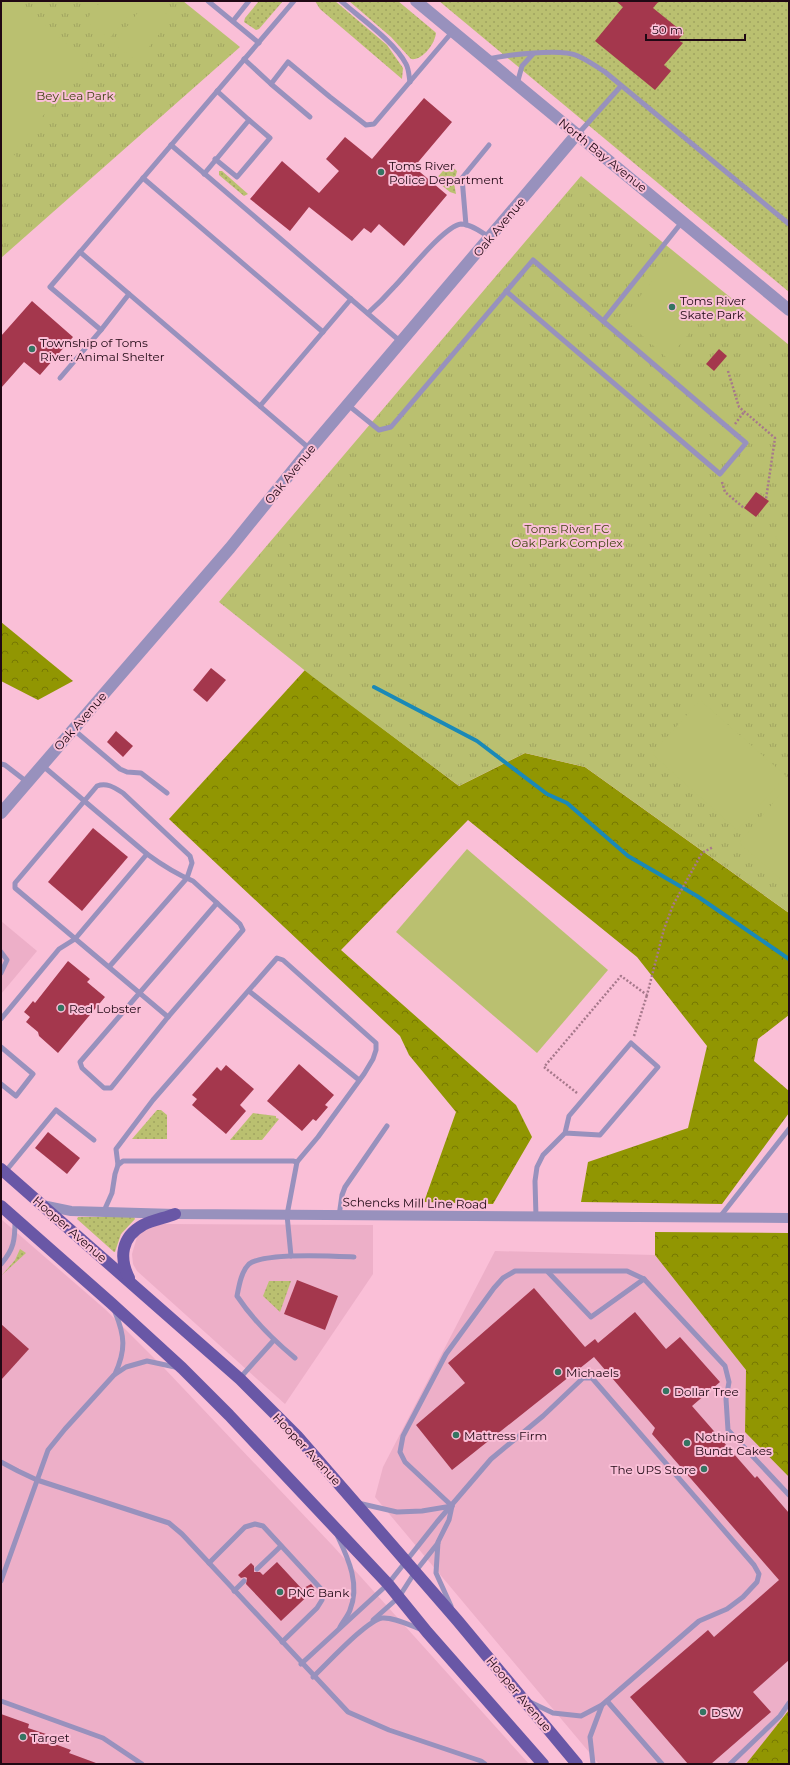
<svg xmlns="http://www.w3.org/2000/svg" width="790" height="1765" viewBox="0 0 790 1765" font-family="Montserrat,sans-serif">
	<defs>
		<pattern id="grass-dots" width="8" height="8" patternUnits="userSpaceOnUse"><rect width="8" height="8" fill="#bac070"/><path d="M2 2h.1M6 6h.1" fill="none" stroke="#a0a460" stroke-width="1.8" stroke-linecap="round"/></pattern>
		<pattern id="forest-crowns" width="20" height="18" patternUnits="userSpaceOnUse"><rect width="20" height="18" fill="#919602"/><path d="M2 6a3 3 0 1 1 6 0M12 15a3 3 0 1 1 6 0" fill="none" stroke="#767803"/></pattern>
		<pattern id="park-tufts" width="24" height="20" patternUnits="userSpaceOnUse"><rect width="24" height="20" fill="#bac070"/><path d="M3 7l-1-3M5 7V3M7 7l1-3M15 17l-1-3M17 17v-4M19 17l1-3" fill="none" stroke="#a0a460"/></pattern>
	</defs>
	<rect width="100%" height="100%" fill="#fabfd7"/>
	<g fill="#edafc8">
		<polygon points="1,921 37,951 1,994"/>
		<polygon points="1,1219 106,1310 164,1368 333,1546 529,1764 1,1764"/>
		<polygon points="161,1224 373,1225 373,1274 285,1404 137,1271 133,1264 132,1254 137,1237 143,1231"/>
		<polygon points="495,1251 655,1255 746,1370 745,1432 789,1477 789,1710 746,1764 599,1764 375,1497 383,1467"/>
	</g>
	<g fill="url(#grass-dots)">
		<polygon points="259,1 283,1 259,29 256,30 244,22 245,18"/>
		<polygon points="315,1 335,1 387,45 403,68 402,79 320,9"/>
		<path d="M349,1H398L434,31L436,33C435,44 422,61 411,59L391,37Z"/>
		<polygon points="439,1 789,1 789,292"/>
		<polygon points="449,164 457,171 454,183 456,194 450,192 435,180"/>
		<polygon points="219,171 222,171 248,194 244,196 219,175"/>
		<polygon points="157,1110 161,1110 167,1115 167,1139 132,1139"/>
		<polygon points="253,1113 276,1116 276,1118 279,1119 262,1140 230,1140"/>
		<polygon points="78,1217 134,1217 135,1219 121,1234 115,1252 114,1252 77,1219"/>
		<polygon points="20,1249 26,1253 2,1275 15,1260"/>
		<polygon points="269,1281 291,1281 280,1312 263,1296"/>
	</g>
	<g fill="url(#forest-crowns)">
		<polygon points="1,622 73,681 38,700 1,681"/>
		<polygon points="305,670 459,786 525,753 585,767 789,913 789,1015 758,1039 754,1061 789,1091 789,1113 722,1204 581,1202 588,1162 688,1128 707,1046 637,957 468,820 341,950 516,1105 532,1137 493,1204 424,1202 456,1112 409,1055 400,1036 169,819"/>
		<polygon points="655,1232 789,1233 789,1477 745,1432 746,1370 655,1255"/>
		<polygon points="789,1710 789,1764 746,1764"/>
	</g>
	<g fill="url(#park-tufts)">
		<polygon points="1,1 183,1 240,47 1,258"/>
		<polygon points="581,176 789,345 789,913 585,767 525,753 459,786 313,677 219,602"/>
	</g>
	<g fill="#bac070">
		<polygon points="1,1 17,1 88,62 12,153 19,159 1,181"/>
		<polygon points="101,1 140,1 109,39 86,20"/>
		<polygon points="147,1 151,1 172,18 137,62 114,43"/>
		<polygon points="673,254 721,295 668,359 623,318"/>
		<polygon points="789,520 789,550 775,538"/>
		<polygon points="700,700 786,776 737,830 652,754"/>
		<polygon points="789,784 789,886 739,843"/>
		<polygon points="467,849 608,970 537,1053 396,932"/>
	</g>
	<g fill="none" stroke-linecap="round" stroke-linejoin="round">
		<polyline stroke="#1a89b7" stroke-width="4" points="374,687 477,741 547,794 567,803 628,856 697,896 789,959"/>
	</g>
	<g fill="#a4374d">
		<polygon points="616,1 659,1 653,8 684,33 678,40 683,43 664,65 671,71 655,90 595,41 623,7"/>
		<polygon points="424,98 452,122 414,167 447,195 404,246 379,224 371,233 364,228 352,241 309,207 290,231 250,199 282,161 319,193 339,171 326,159 345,137 372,159"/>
		<polygon points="32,301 73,337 40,375 24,362 1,388 1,336"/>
		<polygon points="719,349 727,356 714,371 706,364"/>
		<polygon points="756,492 769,501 756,517 744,508"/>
		<polygon points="211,668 226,680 207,702 193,690"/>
		<polygon points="116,731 133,746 123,757 107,742"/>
		<polygon points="93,828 128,857 82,911 48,882"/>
		<polygon points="68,961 90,979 87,982 105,997 58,1053 39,1036 38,1032 26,1022 30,1017 24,1012 33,1001 35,1003"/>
		<polygon points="299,1064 334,1095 325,1105 328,1107 316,1121 313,1119 302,1131 267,1101"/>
		<polygon points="226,1065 254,1089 240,1105 246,1111 226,1134 192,1105 197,1099 192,1095 217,1067 221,1071"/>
		<polygon points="48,1132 80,1158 67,1174 35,1148"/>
		<polygon points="297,1280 338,1296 325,1330 284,1314"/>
		<polygon points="534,1288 585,1347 595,1339 598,1343 635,1312 666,1349 680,1337 720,1382 692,1406 755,1478 757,1476 789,1513 789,1660 753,1692 771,1712 711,1764 688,1764 630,1697 708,1630 714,1637 779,1580 652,1434 655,1428 594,1357 452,1470 416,1425 465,1383 448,1363"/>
		<polygon points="1,1324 29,1349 1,1380"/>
		<polygon points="277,1562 302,1589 311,1584 315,1589 281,1621 246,1584 247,1578 245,1577 241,1578 238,1575 251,1563 254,1566 254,1572 260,1572 263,1575"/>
		<polygon points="1,1714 29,1724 28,1728 46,1734 44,1740 71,1750 69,1753 96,1763 96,1764 1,1764"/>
	</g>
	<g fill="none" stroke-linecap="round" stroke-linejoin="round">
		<g stroke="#a6788b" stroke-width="2.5" stroke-dasharray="2 2" stroke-linecap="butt">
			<polyline points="728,371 739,407 775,438 766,499"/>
			<polyline points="735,424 744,412"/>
			<polyline points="722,482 725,492 744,508"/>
			<polyline points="634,1036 647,995"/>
			<polyline points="577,1093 544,1067 621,976 647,995 664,929 673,905 702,853 713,847"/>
		</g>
		<g stroke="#9891bd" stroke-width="5">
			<polyline points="208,1 259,43"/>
			<polyline points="294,1 80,252 310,449"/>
			<path d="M341,1C360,18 395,42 406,64C409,69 409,77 410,82"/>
			<polyline points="233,21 249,1"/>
			<polyline points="244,59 271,84 288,62 330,97 366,125 374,124 453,31"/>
			<path d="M488,59C507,55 561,48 578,56C587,60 596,66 605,72L789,224"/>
			<polyline points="271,84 310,117"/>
			<polyline points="517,84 522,66 533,54"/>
			<polyline points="578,134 621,86"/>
			<polyline points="171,145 401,342"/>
			<polyline points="215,159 237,177 270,138 249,120"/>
			<polyline points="204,174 249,120 217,91"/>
			<polyline points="143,178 323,332"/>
			<polyline points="466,225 462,178 489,145"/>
			<polyline points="80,252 50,287 101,330"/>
			<polyline points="506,291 720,474 746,443 603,321"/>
			<path d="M368,313C377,305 386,296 394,287C407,274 444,226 461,224C471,224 481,232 489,237"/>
			<polyline points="60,378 101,330 129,294"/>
			<polyline points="348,405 379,430 391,427 533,260 603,321 682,222"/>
			<polyline points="260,406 351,299"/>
			<polyline points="74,730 120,769 127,772 141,773 167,793"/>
			<polyline points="1,764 5,765 27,782"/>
			<polyline points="1,952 7,960 1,973"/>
			<path d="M109,967L187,878L192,863L190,856L123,793C115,788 107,782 97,786L15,883V888L168,1017L243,930L240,924L193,881C176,874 162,865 147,854"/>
			<polyline points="249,991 359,1080"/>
			<polyline points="168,1017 111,1088 104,1088 82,1068 80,1062 217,903"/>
			<polyline points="1,1019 59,949 75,939 147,854 43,766"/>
			<polyline points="1,1047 33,1074 16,1096 1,1084"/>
			<polyline points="118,1165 123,1161 293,1161 297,1162 287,1215 291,1256"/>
			<polyline points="5,1172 56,1110 94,1140"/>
			<polyline points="104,1211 112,1193 115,1174 118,1165 116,1149 153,1100 277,958 283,960 376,1043 376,1050 373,1059 364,1074 318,1137 297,1162"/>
			<polyline points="339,1216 342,1195 345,1187 387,1126"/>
			<polyline points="536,1217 535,1181 537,1167 543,1155 565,1133 569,1116 631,1043 658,1067 600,1135 565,1133"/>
			<polyline points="719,1218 789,1129"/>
			<path d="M1,1264C14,1249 15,1240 15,1221"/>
			<polyline points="548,1272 591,1317 644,1279"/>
			<path d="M295,1358C272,1339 253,1320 237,1296C239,1286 241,1272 249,1264C264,1252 333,1256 354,1257"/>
			<path d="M115,1374C126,1350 125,1336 115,1312"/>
			<polyline points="240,1378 274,1340"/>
			<polyline points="1,1462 18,1471 37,1480 169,1523 182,1534 348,1712 389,1730 481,1761 485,1764"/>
			<polyline points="358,1503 397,1512 422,1511 452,1506"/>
			<polyline points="452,1506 405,1462 400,1452 403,1436 446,1354 494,1288 503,1278 515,1271 627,1271 644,1279 725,1366 729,1382 726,1399 728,1430 789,1495"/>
			<path d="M338,1537C349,1560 360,1585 350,1610C348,1616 343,1621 340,1627"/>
			<polyline points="209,1563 245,1527 255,1524 263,1526 322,1590 322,1600 317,1608 282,1642"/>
			<polyline points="257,1569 281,1546"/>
			<polyline points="1,1581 48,1450 65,1429 114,1375 126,1367 147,1361 175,1367"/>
			<polyline points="234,1591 244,1581"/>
			<polyline points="451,1606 436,1573 438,1542 449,1520 452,1506"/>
			<polyline points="373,1620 399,1597 415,1572 438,1543"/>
			<polyline points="301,1664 388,1584 437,1522 491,1459 543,1416 583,1378 592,1378 754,1565 759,1574 757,1582 743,1597 727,1609 699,1621 602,1705 581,1716 553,1713 530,1702"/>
			<path d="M313,1677C327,1664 366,1621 382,1618C394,1617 409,1625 420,1629"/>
			<polyline points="1,1701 103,1738 142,1764"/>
			<polyline points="607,1701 662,1764"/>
			<polyline points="593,1764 590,1737 602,1705"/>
			<polyline points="730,1764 780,1716 789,1703"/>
		</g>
		<polyline stroke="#9891bd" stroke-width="10" points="42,1205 71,1211 175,1214 789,1218"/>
		<g stroke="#9891bd" stroke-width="12">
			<polyline points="416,1 789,310"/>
			<polyline points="1,813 230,548 310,449 577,134"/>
		</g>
		<g stroke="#6957a6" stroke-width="12">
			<polyline points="1,1169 240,1379 297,1436 457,1620 577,1764"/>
			<polyline points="1,1206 111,1303 182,1368 229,1415 388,1584 427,1632 543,1764"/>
			<path d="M129,1278C119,1258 121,1237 143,1225C153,1220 165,1218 175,1214"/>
		</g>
	</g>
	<g fill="#357462" stroke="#fabfd7" stroke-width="1.5">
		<circle cx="381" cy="172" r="4"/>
		<circle cx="672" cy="307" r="4"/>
		<circle cx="32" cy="349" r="4"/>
		<circle cx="61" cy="1008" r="4"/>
		<circle cx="558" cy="1372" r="4"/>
		<circle cx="666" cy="1391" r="4"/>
		<circle cx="456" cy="1435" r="4"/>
		<circle cx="687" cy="1443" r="4"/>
		<circle cx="704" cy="1469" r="4"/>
		<circle cx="280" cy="1592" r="4"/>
		<circle cx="703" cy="1712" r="4"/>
		<circle cx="23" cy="1737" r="4"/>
	</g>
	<g text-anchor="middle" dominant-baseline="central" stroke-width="4" stroke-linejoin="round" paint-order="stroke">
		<g font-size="12" fill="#434615" stroke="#fabfd7">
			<text x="75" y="95">Bey Lea Park</text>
			<text x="567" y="528">Toms River FC<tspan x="567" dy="14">Oak Park Complex</tspan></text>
		</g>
		<g font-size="12" fill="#200814" stroke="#fabfd7">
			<text transform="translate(603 155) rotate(39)">North Bay Avenue</text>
			<text transform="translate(499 227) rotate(-50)">Oak Avenue</text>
			<text transform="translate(290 474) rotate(-51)">Oak Avenue</text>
			<text transform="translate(80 721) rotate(-49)">Oak Avenue</text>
			<text transform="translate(415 1203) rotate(1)">Schencks Mill Line Road</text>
			<text transform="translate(70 1229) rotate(41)">Hooper Avenue</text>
			<text transform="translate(307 1449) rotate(47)">Hooper Avenue</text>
			<text transform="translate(519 1694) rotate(50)">Hooper Avenue</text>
		</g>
		<g font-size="12" fill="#200814" stroke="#fabfd7" text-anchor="start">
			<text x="389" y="165">Toms River<tspan x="389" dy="14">Police Department</tspan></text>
			<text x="680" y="300">Toms River<tspan x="680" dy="14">Skate Park</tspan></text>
			<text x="40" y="342">Township of Toms<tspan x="40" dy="14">River: Animal Shelter</tspan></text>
			<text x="69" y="1008">Red Lobster</text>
			<text x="566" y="1372">Michaels</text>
			<text x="674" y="1391">Dollar Tree</text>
			<text x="464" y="1435">Mattress Firm</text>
			<text x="695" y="1436">Nothing<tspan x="695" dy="14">Bundt Cakes</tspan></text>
			<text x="696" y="1469" text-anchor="end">The UPS Store</text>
			<text x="288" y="1592">PNC Bank</text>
			<text x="711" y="1712">DSW</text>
			<text x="31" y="1737">Target</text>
		</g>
	</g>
	<rect width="790" height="1765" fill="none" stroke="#200814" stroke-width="4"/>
	<path d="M646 34v6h99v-6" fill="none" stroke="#200814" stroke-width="2"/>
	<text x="652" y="34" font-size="12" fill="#200814" stroke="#fabfd7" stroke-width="3" paint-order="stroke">50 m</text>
</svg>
